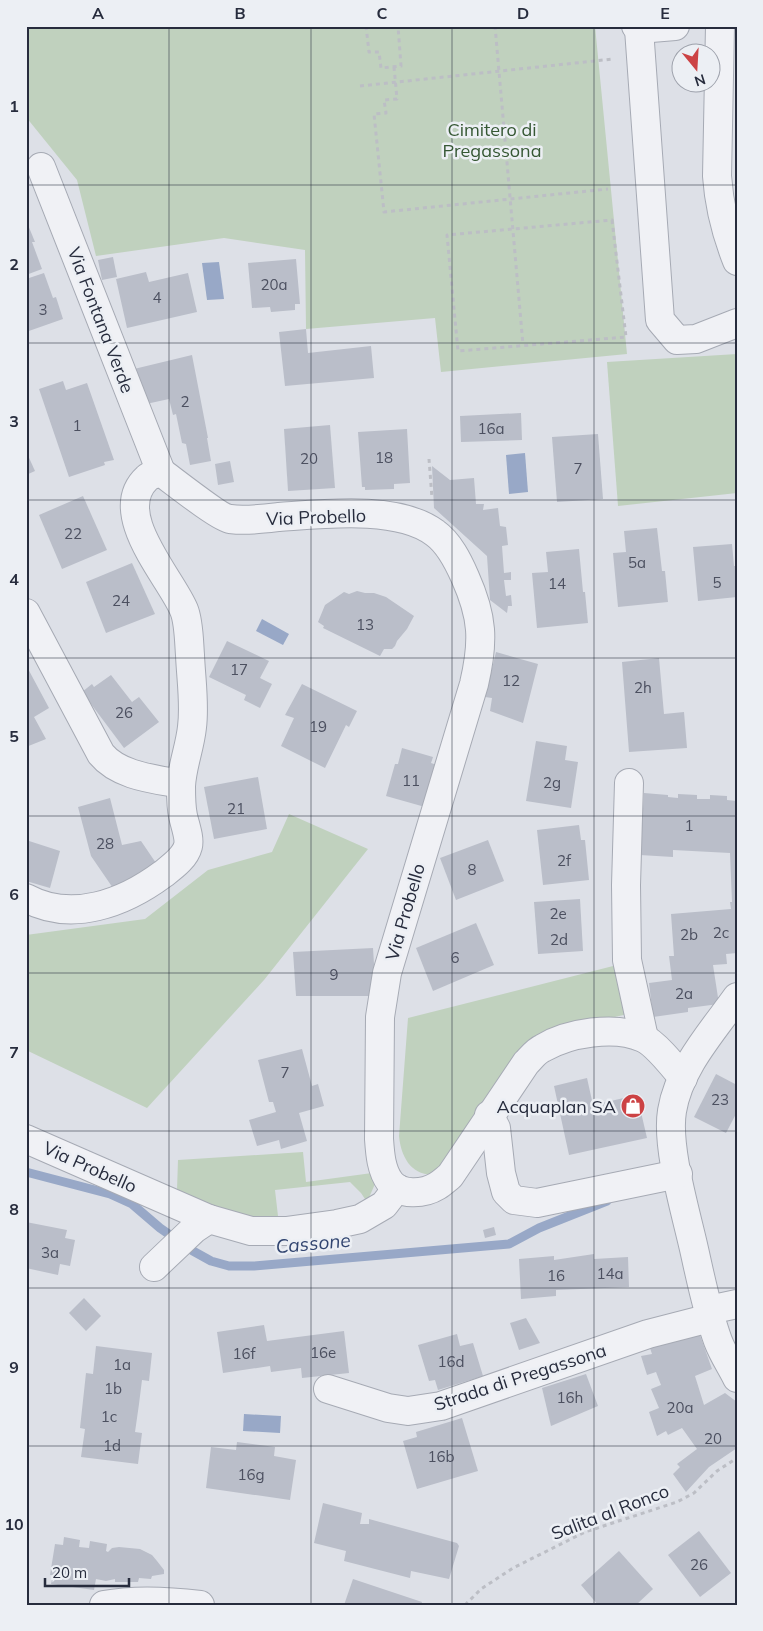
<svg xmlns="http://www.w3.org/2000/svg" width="763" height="1631" viewBox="0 0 763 1631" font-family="Mulish,sans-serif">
	<rect width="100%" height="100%" fill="#dde0e7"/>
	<g fill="#c0d1be">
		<polygon points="26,26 595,26 627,354 441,372 435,318 306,329 305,250 224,238 96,256 77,180 26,117"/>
		<polygon points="737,354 737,493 618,506 607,362"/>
		<polygon points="289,814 368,849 264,980 147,1108 26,1050 26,935 145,919 208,870 272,852"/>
		<path d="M617,965L628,1014L553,1031L460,1148L432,1175C410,1174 401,1156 399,1136L408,1018Z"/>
		<polygon points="303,1152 306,1182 372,1173 375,1184 367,1202 361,1193 350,1182 275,1190 278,1216 230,1218 177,1190 178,1160"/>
	</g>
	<g fill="#98a8c7">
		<polygon points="219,262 224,299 207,300 202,263"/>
		<polygon points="525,453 528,492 509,494 506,455"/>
		<polygon points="262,619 289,634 283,645 256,631"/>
		<polygon points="244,1414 281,1416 280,1433 243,1431"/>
	</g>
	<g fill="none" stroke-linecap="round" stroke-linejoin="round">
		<polyline stroke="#98a8c7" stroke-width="9" points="26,1172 110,1194 132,1204 160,1228 193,1251 211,1261 229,1266 254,1266 509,1244 539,1228 607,1201"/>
	</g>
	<g fill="#babec9">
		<polygon points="26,220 35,242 32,242 42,269 26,275"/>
		<polygon points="113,257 117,277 102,280 98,260"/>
		<polygon points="296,259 300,304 295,304 295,310 271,312 270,307 252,308 248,263"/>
		<polygon points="146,272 149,282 188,273 197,312 127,328 116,279"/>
		<polygon points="44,273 53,298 56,297 63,319 26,332 26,279"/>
		<polygon points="306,329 308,353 371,346 374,378 285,386 279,332"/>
		<polygon points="192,355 208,438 207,438 211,461 190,465 186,444 182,443 176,414 173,415 169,399 146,404 134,369"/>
		<polygon points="63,381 66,390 87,383 114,460 104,462 105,465 69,477 39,389"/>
		<polygon points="521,413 522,440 461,442 460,416"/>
		<polygon points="330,425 335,488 288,491 284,429"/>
		<polygon points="407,429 410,483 394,484 394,489 365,490 365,487 362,487 358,432"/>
		<polygon points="598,434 603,499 557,502 552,437"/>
		<polygon points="26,451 35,471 26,475"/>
		<polygon points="230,461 234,482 218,485 215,464"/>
		<polygon points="432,466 450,480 474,478 476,504 484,504 483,510 498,508 500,526 506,527 508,545 502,546 504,573 511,572 511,580 504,580 506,596 511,595 512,606 508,606 507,613 490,600 487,556 434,508"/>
		<polygon points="83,496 107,550 62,569 39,515"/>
		<polygon points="657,528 662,571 665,571 668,602 618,607 613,553 626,552 624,531"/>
		<polygon points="732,544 734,566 737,566 737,597 698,601 693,547"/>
		<polygon points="579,549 583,592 585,592 588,623 537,628 532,573 548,572 546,552"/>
		<polygon points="132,563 155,614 106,633 86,582"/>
		<polygon points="357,591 365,593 374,593 386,597 414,616 407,629 397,641 395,646 392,649 384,649 380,656 323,628 324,626 318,622 325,605 344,592 349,594"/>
		<polygon points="227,641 269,661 260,678 272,684 260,708 244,700 246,695 209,677"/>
		<polygon points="496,652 538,664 523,723 490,711 492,698 485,697"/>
		<polygon points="659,658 664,714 684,712 687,748 629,752 622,662"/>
		<polygon points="26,665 49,708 34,717 46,739 26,747"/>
		<polygon points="111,675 132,702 139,697 159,722 124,748 82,692 92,684 94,687"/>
		<polygon points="302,684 357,711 349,727 346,725 325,768 281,746 294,718 285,715"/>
		<polygon points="536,741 567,746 565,760 578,762 571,808 526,801"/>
		<polygon points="402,748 433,757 431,763 437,765 425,807 386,796 395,764 398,764"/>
		<polygon points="258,777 267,829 214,839 204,787"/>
		<polygon points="644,793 668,795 668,797 678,798 678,794 697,795 697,799 710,799 710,795 727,796 727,800 737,801 737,953 726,954 727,964 713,965 719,1004 688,1008 688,1012 653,1017 649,983 672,980 669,956 674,956 671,914 731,909 730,902 732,902 730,853 673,850 673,857 640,855"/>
		<polygon points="110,798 122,845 141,841 156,863 115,891 91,856 78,807"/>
		<polygon points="579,825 581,840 585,840 589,880 543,885 537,830"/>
		<polygon points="26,840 60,851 50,888 26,881"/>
		<polygon points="488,840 504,881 456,900 440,858"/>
		<polygon points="580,899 583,951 538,954 534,902"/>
		<polygon points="476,923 494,965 433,991 416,948"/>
		<polygon points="373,948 376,996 296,996 293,952"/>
		<polygon points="302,1049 312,1086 318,1084 324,1106 299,1113 307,1141 281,1149 279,1140 257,1146 249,1120 276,1112 273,1102 269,1102 258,1060"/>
		<polygon points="716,1074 737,1085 737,1112 726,1133 694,1117"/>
		<polygon points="587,1078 593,1105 637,1095 647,1138 569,1155 554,1086"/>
		<polygon points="26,1222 67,1230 65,1238 75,1240 70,1266 60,1264 58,1275 26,1268"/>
		<polygon points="494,1227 496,1235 485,1238 483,1230"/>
		<polygon points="594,1254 594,1259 628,1257 629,1287 556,1290 556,1296 521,1299 519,1259 554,1256 554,1260"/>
		<polygon points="84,1298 101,1316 86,1331 69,1313"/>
		<polygon points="526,1318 540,1343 519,1350 510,1323"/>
		<polygon points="696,1324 712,1369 695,1376 704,1405 725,1393 737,1402 737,1448 709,1467 686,1492 673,1474 680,1467 677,1464 697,1449 682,1428 668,1435 666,1431 657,1436 649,1412 659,1408 651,1389 661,1385 656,1372 647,1375 641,1356 652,1354 647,1339"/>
		<polygon points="264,1325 267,1341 344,1331 349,1373 302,1378 301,1368 271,1372 270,1366 223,1373 217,1332"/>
		<polygon points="457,1334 460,1346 473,1343 483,1376 438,1390 435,1380 429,1381 418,1345"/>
		<polygon points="96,1346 152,1353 149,1381 142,1380 139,1404 135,1432 142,1433 138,1464 81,1457 85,1429 80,1428 86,1373 93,1374"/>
		<polygon points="586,1374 598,1406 551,1426 542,1388"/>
		<polygon points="462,1418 478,1471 417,1489 403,1441 417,1437 416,1432"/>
		<polygon points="237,1442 275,1447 274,1456 296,1460 290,1500 206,1488 211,1447 236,1450"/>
		<polygon points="323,1503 362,1513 360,1524 369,1524 369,1519 457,1543 459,1546 449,1579 411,1571 410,1578 344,1561 346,1551 314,1543"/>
		<polygon points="699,1531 731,1573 700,1597 668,1555"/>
		<polygon points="64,1537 80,1540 79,1547 89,1548 90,1541 107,1544 106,1551 108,1552 112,1548 119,1547 140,1549 152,1555 157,1561 164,1570 164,1574 152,1576 151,1579 139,1578 138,1582 115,1582 115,1579 106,1581 96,1579 94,1590 51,1584 53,1575 50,1575 55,1544 63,1545"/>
		<polygon points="619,1551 653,1589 636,1605 598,1605 581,1585"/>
		<polygon points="353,1579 422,1602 421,1605 344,1605"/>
	</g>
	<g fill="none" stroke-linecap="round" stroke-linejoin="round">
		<defs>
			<g id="minor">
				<polyline points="636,26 639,29 675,26"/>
				<path d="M720,26L717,176C719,206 726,233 737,261"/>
				<polyline points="639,29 660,320 677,340 696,339 737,323"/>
				<polyline points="41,167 161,472"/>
				<path d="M26,613L101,754C119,776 154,779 181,784"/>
				<polyline points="629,783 626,885 627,960 644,1038"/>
				<path d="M26,898C72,923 124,903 163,874C172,867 185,858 188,846C190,838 185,825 183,816C181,807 181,796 181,786C182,766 190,747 192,727C195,704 191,679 190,655C189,643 189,622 184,610C171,578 109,513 147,478C150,475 156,474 161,472C172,480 220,518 230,519C246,521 262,519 279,517C323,514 398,505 435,533C449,543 458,561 465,577C483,617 484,641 474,684L387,973L380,1017L379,1139C380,1153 381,1170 390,1182C400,1196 424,1194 437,1186C442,1183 446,1179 450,1176L526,1063C531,1058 536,1051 543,1048C568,1033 615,1025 643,1038C655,1043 674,1067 683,1078"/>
				<path d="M737,997C712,1032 679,1068 672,1111C666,1147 686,1213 694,1249C701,1280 707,1311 718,1341C723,1354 731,1366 737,1378"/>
				<polyline points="489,1115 496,1128 501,1173 506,1192 514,1200 537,1203 678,1174"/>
				<polyline points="26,1139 209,1219 251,1231 286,1231 337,1224 360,1219 384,1205 397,1188"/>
				<polyline points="154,1267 194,1229 209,1219"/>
				<polyline points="709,1310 737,1304"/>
				<polyline points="328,1389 388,1408 408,1411 441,1406 648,1334 710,1318"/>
				<path d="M104,1605C136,1599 168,1601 200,1605"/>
			</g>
		</defs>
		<use href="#minor" stroke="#a6aab4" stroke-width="30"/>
		<g stroke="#bcbec5" stroke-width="3" stroke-dasharray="4 4" stroke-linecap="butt">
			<polyline points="366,26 369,52 379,52 381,68 401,66 398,26"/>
			<polyline points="495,26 523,345"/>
			<polyline points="394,67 397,99 384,100 386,113 374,114 384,212 608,189"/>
			<polyline points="360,86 613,59"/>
			<polygon points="612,220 626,337 458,351 447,235"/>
			<polyline points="429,459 432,498"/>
			<polyline points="465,1605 481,1589 513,1568 585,1532 677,1502 694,1493 717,1471 737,1458"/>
		</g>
		<use href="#minor" stroke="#f0f1f5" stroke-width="28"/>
	</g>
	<path fill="none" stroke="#272c3d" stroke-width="1" stroke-opacity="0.55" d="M169,26V1605M311,26V1605M452,26V1605M594,26V1605M26,185H737M26,343H737M26,500H737M26,658H737M26,816H737M26,973H737M26,1131H737M26,1288H737M26,1446H737"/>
	<defs>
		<symbol id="shop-disc" viewBox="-11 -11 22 22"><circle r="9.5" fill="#cc4244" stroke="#eceff4"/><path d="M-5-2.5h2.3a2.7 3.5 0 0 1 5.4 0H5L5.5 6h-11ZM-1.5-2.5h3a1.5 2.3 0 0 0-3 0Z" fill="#fff"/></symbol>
	</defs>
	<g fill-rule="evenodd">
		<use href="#shop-disc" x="619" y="1092" width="28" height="28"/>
	</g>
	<g text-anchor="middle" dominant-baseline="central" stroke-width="5" stroke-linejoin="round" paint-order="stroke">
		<g font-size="15" fill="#4c5060">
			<text x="274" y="284">20a</text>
			<text x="157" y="297">4</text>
			<text x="43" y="309">3</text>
			<text x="185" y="401">2</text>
			<text x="77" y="425">1</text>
			<text x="491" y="428">16a</text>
			<text x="384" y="457">18</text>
			<text x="309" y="458">20</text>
			<text x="578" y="468">7</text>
			<text x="73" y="533">22</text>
			<text x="637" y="562">5a</text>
			<text x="717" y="582">5</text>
			<text x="557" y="583">14</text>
			<text x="121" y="600">24</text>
			<text x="365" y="624">13</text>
			<text x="239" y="669">17</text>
			<text x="511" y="680">12</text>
			<text x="643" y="687">2h</text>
			<text x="124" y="712">26</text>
			<text x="318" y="726">19</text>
			<text x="411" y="780">11</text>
			<text x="552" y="782">2g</text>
			<text x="236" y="808">21</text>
			<text x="689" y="825">1</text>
			<text x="105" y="843">28</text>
			<text x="564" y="860">2f</text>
			<text x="472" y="869">8</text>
			<text x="558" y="913">2e</text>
			<text x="721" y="932">2c</text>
			<text x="689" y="934">2b</text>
			<text x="559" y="939">2d</text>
			<text x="455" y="957">6</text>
			<text x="334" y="974">9</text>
			<text x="684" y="993">2a</text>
			<text x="285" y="1072">7</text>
			<text x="720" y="1099">23</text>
			<text x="50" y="1252">3a</text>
			<text x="610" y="1273">14a</text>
			<text x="556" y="1275">16</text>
			<text x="323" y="1352">16e</text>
			<text x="244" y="1353">16f</text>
			<text x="451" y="1361">16d</text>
			<text x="122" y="1364">1a</text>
			<text x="113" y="1388">1b</text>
			<text x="570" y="1397">16h</text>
			<text x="680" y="1407">20a</text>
			<text x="109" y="1416">1c</text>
			<text x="713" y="1438">20</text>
			<text x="112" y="1445">1d</text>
			<text x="441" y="1456">16b</text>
			<text x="251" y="1474">16g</text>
			<text x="699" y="1564">26</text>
		</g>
		<g font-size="18" fill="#365834" stroke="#eceff4">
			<text x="492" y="129">Cimitero di<tspan x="492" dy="21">Pregassona</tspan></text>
		</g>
		<g font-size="18" fill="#272c3d" stroke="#eceff4">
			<text transform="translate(101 320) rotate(69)">Via Fontana Verde</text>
			<text transform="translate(316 517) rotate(-2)">Via Probello</text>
			<text transform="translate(405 912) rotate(-74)">Via Probello</text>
			<text transform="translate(90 1167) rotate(24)">Via Probello</text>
			<text transform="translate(520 1377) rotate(-18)">Strada di Pregassona</text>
			<text transform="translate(610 1512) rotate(-21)">Salita al Ronco</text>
		</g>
		<g font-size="18" fill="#272c3d" stroke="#eceff4" text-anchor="end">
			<text x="616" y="1106">Acquaplan SA</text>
		</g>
		<g font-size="19" font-style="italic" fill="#324570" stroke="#eceff4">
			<text transform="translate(313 1243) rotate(-5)">Cassone</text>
		</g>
	</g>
	<rect width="763" height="1631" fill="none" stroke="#eceff4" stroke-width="55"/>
	<g transform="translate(696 68) rotate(162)"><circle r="24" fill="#eceff4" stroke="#9da1ab"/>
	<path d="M0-4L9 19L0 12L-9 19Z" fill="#cc4244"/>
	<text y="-8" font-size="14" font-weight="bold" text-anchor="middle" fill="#272c3d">N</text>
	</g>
	<path d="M45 1578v8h84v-8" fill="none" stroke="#272c3d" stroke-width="2.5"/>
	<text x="52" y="1578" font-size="15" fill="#272c3d" stroke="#eceff4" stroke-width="4" paint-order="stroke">20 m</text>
	<rect x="28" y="28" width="708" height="1576" fill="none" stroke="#272c3d" stroke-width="2"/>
	<g font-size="16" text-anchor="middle" font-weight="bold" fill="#272c3d">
		<text x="98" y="19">A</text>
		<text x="240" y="19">B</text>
		<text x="382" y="19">C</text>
		<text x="523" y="19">D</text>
		<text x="665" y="19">E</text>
		<text x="14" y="112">1</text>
		<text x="14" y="270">2</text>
		<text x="14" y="427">3</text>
		<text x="14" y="585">4</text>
		<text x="14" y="742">5</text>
		<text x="14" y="900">6</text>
		<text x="14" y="1058">7</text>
		<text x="14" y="1215">8</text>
		<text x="14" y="1373">9</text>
		<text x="14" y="1530">10</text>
	</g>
</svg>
